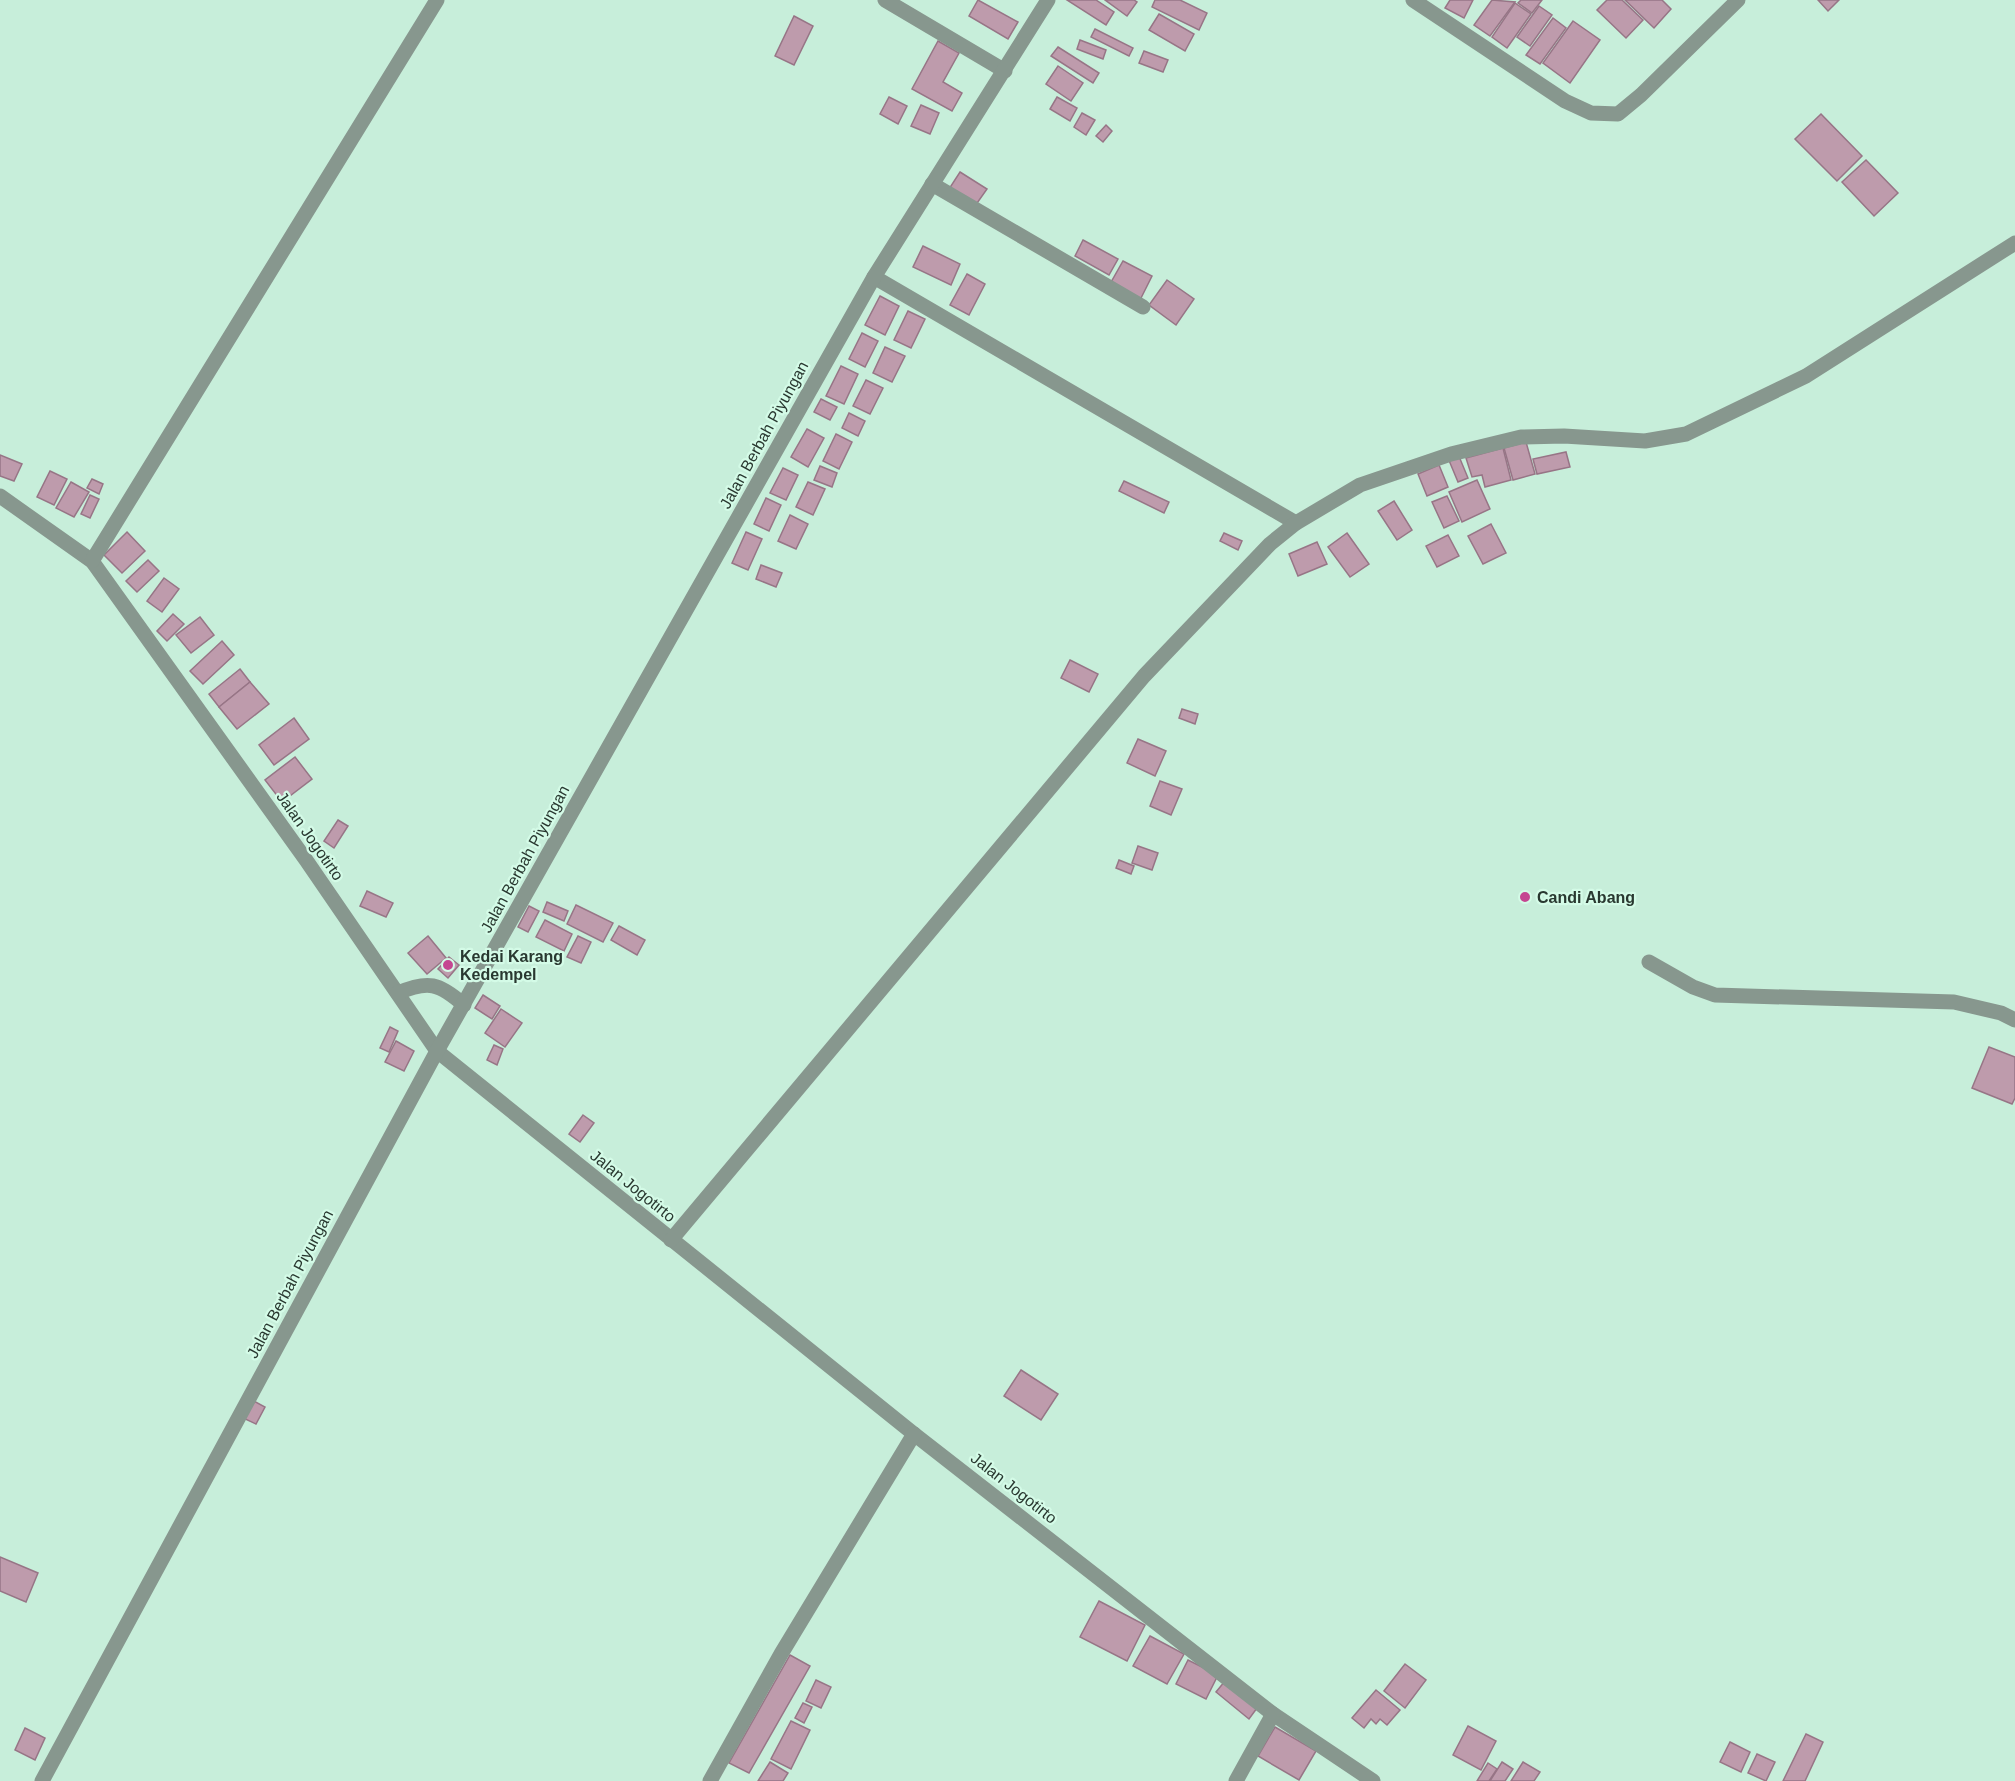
<svg xmlns="http://www.w3.org/2000/svg" width="2015" height="1781" viewBox="0 0 2015 1781" font-family="Helvetica,sans-serif">
	<rect width="100%" height="100%" fill="#c7eeda"/>
	<g fill="#be9bac" stroke="#977586" stroke-width="1.5">
		<polygon points="978,0 1018,22 1008,39 969,16"/>
		<polygon points="1067,0 1096,0 1114,12 1106,25"/>
		<polygon points="1105,0 1134,0 1137,2 1127,16"/>
		<polygon points="1155,0 1180,0 1207,13 1199,30 1152,7"/>
		<polygon points="1450,0 1473,0 1464,18 1445,8"/>
		<polygon points="1492,0 1515,2 1490,36 1474,25"/>
		<polygon points="1521,0 1542,0 1532,13 1518,3"/>
		<polygon points="1607,0 1622,0 1643,20 1626,38 1597,10"/>
		<polygon points="1625,0 1662,0 1671,9 1654,28"/>
		<polygon points="1818,0 1839,0 1828,11"/>
		<polygon points="1515,3 1531,14 1507,48 1492,37"/>
		<polygon points="1539,6 1552,15 1530,46 1517,37"/>
		<polygon points="1159,14 1194,34 1185,51 1149,30"/>
		<polygon points="794,16 813,26 794,65 775,56"/>
		<polygon points="1553,18 1566,28 1540,64 1526,55"/>
		<polygon points="1573,21 1600,40 1570,83 1543,63"/>
		<polygon points="1095,29 1133,48 1129,56 1091,37"/>
		<polygon points="1080,40 1106,50 1103,59 1077,49"/>
		<polygon points="938,41 959,53 943,82 962,93 952,111 912,89"/>
		<polygon points="1058,47 1099,73 1093,83 1051,56"/>
		<polygon points="1144,51 1168,60 1163,72 1139,63"/>
		<polygon points="1058,66 1083,83 1071,101 1046,84"/>
		<polygon points="889,97 907,106 898,124 880,114"/>
		<polygon points="1057,97 1077,108 1070,121 1050,109"/>
		<polygon points="921,105 939,113 930,134 911,126"/>
		<polygon points="1082,113 1095,120 1086,135 1074,127"/>
		<polygon points="1821,114 1862,156 1837,181 1795,139"/>
		<polygon points="1106,125 1112,131 1103,142 1096,136"/>
		<polygon points="1866,160 1898,193 1874,216 1842,182"/>
		<polygon points="960,172 987,189 975,206 949,189"/>
		<polygon points="1083,240 1118,259 1109,275 1075,256"/>
		<polygon points="923,246 960,264 951,285 913,267"/>
		<polygon points="1123,261 1152,276 1140,300 1110,284"/>
		<polygon points="967,274 985,284 969,315 950,305"/>
		<polygon points="1167,280 1194,299 1176,325 1149,305"/>
		<polygon points="880,296 899,306 885,335 865,325"/>
		<polygon points="908,311 925,319 911,348 894,340"/>
		<polygon points="862,333 878,341 865,367 849,359"/>
		<polygon points="885,347 905,356 892,382 873,373"/>
		<polygon points="841,366 858,374 844,404 826,396"/>
		<polygon points="866,380 883,388 870,414 853,406"/>
		<polygon points="821,399 837,407 830,420 814,412"/>
		<polygon points="849,413 865,421 858,436 842,428"/>
		<polygon points="807,429 824,438 808,467 791,457"/>
		<polygon points="836,434 852,442 839,469 823,461"/>
		<polygon points="1526,442 1535,474 1513,480 1504,448"/>
		<polygon points="1503,448 1511,480 1485,487 1482,475 1472,477 1466,458"/>
		<polygon points="1566,452 1570,467 1537,474 1533,459"/>
		<polygon points="1458,454 1468,478 1458,482 1448,458"/>
		<polygon points="0,455 22,464 14,481 0,476"/>
		<polygon points="1439,465 1448,487 1427,496 1418,474"/>
		<polygon points="820,466 837,473 832,487 814,480"/>
		<polygon points="783,468 798,475 786,500 770,493"/>
		<polygon points="50,471 67,479 54,505 37,497"/>
		<polygon points="92,479 103,484 99,494 87,488"/>
		<polygon points="1477,480 1490,509 1462,522 1449,492"/>
		<polygon points="1124,481 1169,502 1164,513 1119,491"/>
		<polygon points="71,482 89,492 74,517 56,508"/>
		<polygon points="808,482 825,489 813,515 796,507"/>
		<polygon points="90,495 99,499 90,518 81,514"/>
		<polygon points="1447,496 1459,521 1444,528 1432,502"/>
		<polygon points="766,498 781,505 769,531 754,524"/>
		<polygon points="1394,501 1412,530 1397,540 1378,511"/>
		<polygon points="790,515 808,524 796,549 778,541"/>
		<polygon points="1491,524 1506,553 1483,564 1468,536"/>
		<polygon points="127,532 145,551 122,573 104,555"/>
		<polygon points="746,532 762,539 748,570 732,563"/>
		<polygon points="1224,533 1242,541 1238,550 1220,541"/>
		<polygon points="1347,533 1369,564 1350,577 1328,547"/>
		<polygon points="1448,535 1459,556 1437,567 1426,546"/>
		<polygon points="1317,542 1327,564 1298,576 1289,554"/>
		<polygon points="148,560 159,571 137,592 126,581"/>
		<polygon points="761,565 782,573 776,587 756,579"/>
		<polygon points="164,578 179,589 162,612 147,601"/>
		<polygon points="173,614 184,624 167,641 157,631"/>
		<polygon points="200,617 214,635 191,653 176,635"/>
		<polygon points="222,641 234,655 203,684 190,671"/>
		<polygon points="1070,660 1098,674 1089,692 1061,678"/>
		<polygon points="240,669 250,682 219,707 209,694"/>
		<polygon points="250,682 269,704 237,729 219,707"/>
		<polygon points="1182,709 1198,714 1195,724 1179,718"/>
		<polygon points="294,718 309,739 274,765 259,745"/>
		<polygon points="1138,739 1166,751 1155,776 1127,763"/>
		<polygon points="295,757 312,779 282,802 265,780"/>
		<polygon points="1160,781 1182,789 1171,815 1150,806"/>
		<polygon points="338,820 348,826 334,848 324,841"/>
		<polygon points="1138,846 1158,853 1152,870 1132,863"/>
		<polygon points="1119,860 1134,866 1131,874 1116,868"/>
		<polygon points="367,891 393,903 386,917 360,906"/>
		<polygon points="547,902 568,911 564,921 543,912"/>
		<polygon points="576,905 613,923 603,942 567,924"/>
		<polygon points="529,906 539,911 528,932 518,927"/>
		<polygon points="545,920 572,934 564,951 536,937"/>
		<polygon points="619,926 645,940 637,955 611,940"/>
		<polygon points="428,936 446,958 427,974 408,953"/>
		<polygon points="578,936 591,942 581,963 567,957"/>
		<polygon points="449,957 459,965 448,978 438,969"/>
		<polygon points="483,995 500,1006 492,1019 475,1008"/>
		<polygon points="501,1009 522,1023 505,1047 485,1033"/>
		<polygon points="390,1027 398,1031 389,1052 380,1048"/>
		<polygon points="396,1041 414,1051 404,1071 385,1062"/>
		<polygon points="494,1045 503,1049 497,1065 487,1060"/>
		<polygon points="1989,1047 2015,1057 2015,1098 2012,1104 1972,1088"/>
		<polygon points="583,1115 594,1123 580,1142 569,1134"/>
		<polygon points="1021,1370 1058,1394 1041,1420 1004,1396"/>
		<polygon points="252,1400 265,1407 256,1424 243,1418"/>
		<polygon points="0,1557 38,1573 26,1602 0,1591"/>
		<polygon points="1099,1601 1145,1625 1127,1661 1080,1637"/>
		<polygon points="1150,1636 1184,1654 1167,1684 1133,1666"/>
		<polygon points="790,1655 810,1666 749,1773 729,1763"/>
		<polygon points="1188,1660 1218,1675 1206,1699 1176,1684"/>
		<polygon points="1405,1664 1426,1680 1405,1708 1384,1691"/>
		<polygon points="816,1680 831,1687 821,1708 806,1701"/>
		<polygon points="1225,1681 1257,1708 1249,1719 1216,1692"/>
		<polygon points="1376,1690 1400,1710 1387,1725 1380,1719 1376,1724 1371,1719 1364,1728 1352,1718"/>
		<polygon points="803,1703 812,1707 804,1723 795,1718"/>
		<polygon points="791,1721 810,1730 791,1769 771,1759"/>
		<polygon points="1468,1726 1496,1741 1481,1770 1453,1755"/>
		<polygon points="1275,1727 1316,1751 1299,1780 1258,1756"/>
		<polygon points="25,1728 45,1738 35,1760 15,1750"/>
		<polygon points="1806,1734 1823,1742 1805,1781 1783,1781"/>
		<polygon points="1730,1742 1750,1752 1741,1772 1720,1762"/>
		<polygon points="1757,1754 1775,1762 1766,1781 1748,1773"/>
		<polygon points="770,1762 788,1773 783,1781 758,1781"/>
		<polygon points="1502,1762 1513,1769 1505,1781 1490,1781"/>
		<polygon points="1523,1762 1540,1772 1534,1781 1511,1781"/>
		<polygon points="1488,1763 1497,1769 1489,1781 1477,1781"/>
	</g>
	<g fill="none" stroke-linecap="round" stroke-linejoin="round">
		<g stroke="#87978e" stroke-width="15">
			<polyline points="885,0 1005,71"/>
			<polyline points="1413,0 1565,101 1591,113 1618,114 1641,95 1738,0"/>
			<polyline points="932,184 1143,307"/>
			<polyline points="874,277 1296,523"/>
			<polyline points="0,496 92,561 306,860 437,1051 914,1434 1273,1714 1373,1781"/>
			<polyline points="92,561 437,0"/>
			<polyline points="1649,962 1693,987 1715,995 1954,1002 2001,1013 2015,1020"/>
			<path d="M398,993C428,980 439,983 464,1005"/>
			<polyline points="671,1240 1144,676 1270,544 1296,523 1360,485 1451,454 1521,437 1564,436 1645,441 1686,434 1806,376 2015,243"/>
			<polyline points="42,1781 437,1051 874,277 1048,0"/>
			<polyline points="710,1781 781,1654 914,1434"/>
			<polyline points="1236,1781 1273,1714"/>
		</g>
	</g>
	<g fill="#c54691" stroke="#d4fbe7" stroke-width="2">
		<circle cx="1525" cy="897" r="6"/>
		<circle cx="448" cy="965" r="6"/>
	</g>
	<g text-anchor="middle" dominant-baseline="central" stroke-width="4.5" stroke-linejoin="round" paint-order="stroke">
		<g font-size="16" fill="#293830" stroke="#d4fbe7">
			<text transform="translate(764 435) rotate(-61)">Jalan Berbah Piyungan</text>
			<text transform="translate(310 836) rotate(55)">Jalan Jogotirto</text>
			<text transform="translate(525 859) rotate(-61)">Jalan Berbah Piyungan</text>
			<text transform="translate(633 1186) rotate(39)">Jalan Jogotirto</text>
			<text transform="translate(290 1284) rotate(-62)">Jalan Berbah Piyungan</text>
			<text transform="translate(1014 1488) rotate(38)">Jalan Jogotirto</text>
		</g>
		<g font-size="16" font-weight="bold" fill="#293830" stroke="#d4fbe7" text-anchor="start">
			<text x="1537" y="897">Candi Abang</text>
			<text x="460" y="956">Kedai Karang<tspan x="460" dy="18">Kedempel</tspan></text>
		</g>
	</g>
</svg>
